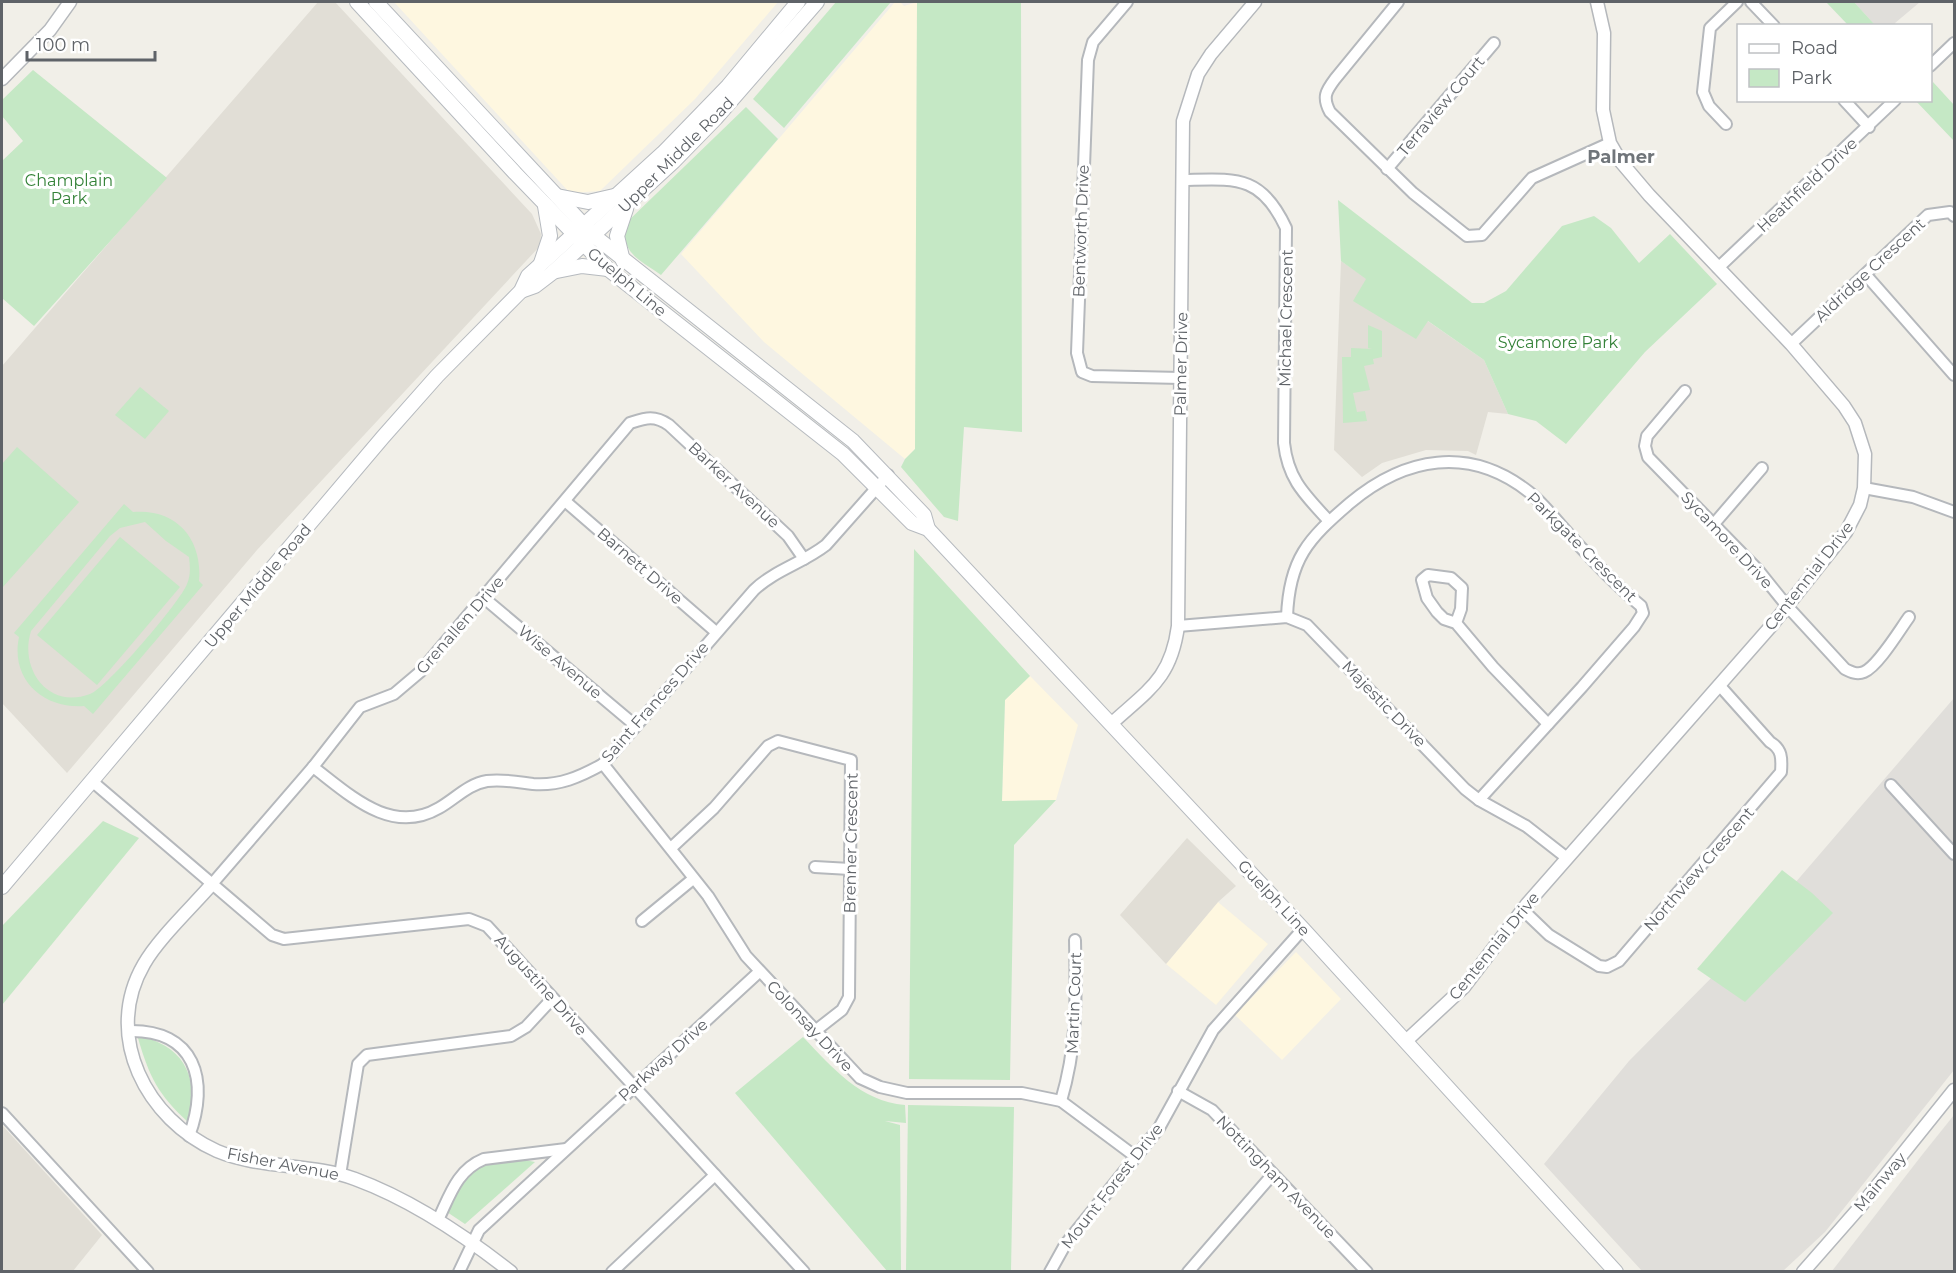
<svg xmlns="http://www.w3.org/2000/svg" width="1956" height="1273" viewBox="0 0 1956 1273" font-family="Montserrat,sans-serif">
	<rect width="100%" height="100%" fill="#f1efe8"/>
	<g fill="#fef7e0">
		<polygon points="394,2 778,2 695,99 600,191 570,193"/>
		<polygon points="895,2 900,2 904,6 917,2 915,449 905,459 764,342 681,254"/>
		<polygon points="1030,676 1078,725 1056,800 1002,801 1005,700"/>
		<polygon points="1218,902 1268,944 1216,1005 1166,964"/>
		<polygon points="1296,952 1341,999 1282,1060 1235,1015"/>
	</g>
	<g fill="#e0deda">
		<polygon points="1854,2 1920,2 1895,23 1896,26 1875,25"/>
		<polygon points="1954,698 1954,1070 1825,1232 1783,1271 1642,1271 1544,1164 1629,1061 1728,961"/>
		<polygon points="1954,1115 1954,1271 1832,1271 1922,1155"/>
	</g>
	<g fill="#e1ded6">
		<polygon points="318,2 335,2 532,214 541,234 540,246 257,550 67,773 2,703 2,366"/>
		<polygon points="1341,261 1484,360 1508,414 1488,412 1476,455 1468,451 1426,450 1382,463 1362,477 1334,450"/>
		<polygon points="1187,838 1236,886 1218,902 1166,964 1120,915"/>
		<polygon points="2,1125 102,1235 73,1271 2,1271"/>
	</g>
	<g fill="#c5e8c5" fill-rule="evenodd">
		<polygon points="836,2 891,2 784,128 753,99"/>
		<polygon points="917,2 1021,2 1022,432 964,427 958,521 944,517 901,467 905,459 915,449"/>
		<polygon points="1826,2 1854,2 1875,25 1848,25"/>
		<polygon points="33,70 167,178 34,326 2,298 2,161 23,141 2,116 2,100"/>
		<polygon points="1933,82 1954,105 1954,141 1916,101 1930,100"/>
		<path d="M746,107L778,139L661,275C639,259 621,254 625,224Z"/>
		<polygon points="1338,200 1472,303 1484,303 1506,291 1562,226 1594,216 1611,228 1639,263 1670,234 1717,284 1645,352 1566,444 1536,421 1508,414 1484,360 1428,321 1416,339 1353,301 1366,279 1341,261"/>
		<polygon points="1368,325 1382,331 1382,357 1373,359 1374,364 1364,366 1370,390 1353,393 1357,412 1365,411 1367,421 1343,423 1342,357 1351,357 1351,348 1372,349 1368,348"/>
		<polygon points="140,387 169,411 145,439 115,415"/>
		<polygon points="17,447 79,502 2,588 2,464"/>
		<path d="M124,504L133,512C176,508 203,539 199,581L203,585L93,714L84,706C44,709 10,680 19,637L14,633ZM145,522L166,541L189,557C190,566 191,575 187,584C181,601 106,689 90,694C48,710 19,669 31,631L110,536L120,528Z"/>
		<polygon points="120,537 180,587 97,685 37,635"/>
		<polygon points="914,549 1030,676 1005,700 1002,801 1056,800 1014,845 1010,1080 909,1079"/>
		<polygon points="103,821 139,838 2,1005 2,926"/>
		<polygon points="1782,870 1812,893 1833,913 1745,1002 1697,969"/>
		<path d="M144,1037C187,1049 199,1081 188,1122C158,1095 149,1076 138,1038Z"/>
		<path d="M803,1037C833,1068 860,1101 905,1105L906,1123L885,1121L900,1125L901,1271H887L735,1093Z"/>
		<polygon points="908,1105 1014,1107 1011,1271 906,1271"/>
		<path d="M525,1160L535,1162L465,1224L447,1212C472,1159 467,1167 525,1160Z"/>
	</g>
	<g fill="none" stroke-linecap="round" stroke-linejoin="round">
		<defs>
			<g id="minor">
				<polyline points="1127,2 1093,42 1088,60 1077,353 1082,372 1092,376 1181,378"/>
				<path d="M1398,2L1335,79C1326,91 1322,97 1330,112L1413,193L1467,236L1482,235L1532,178L1610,143"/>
				<polyline points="1751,2 1774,26"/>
				<polyline points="1930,66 1954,43"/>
				<polyline points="1844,100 1869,127"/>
				<polyline points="1726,124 1709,106 1703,92 1710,28 1737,2"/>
				<polyline points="1387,169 1494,43"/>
				<path d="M1183,180C1235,179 1261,174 1286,228L1284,443C1288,479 1304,494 1328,520"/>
				<polyline points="1718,268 1895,100"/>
				<polyline points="1866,275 1954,375"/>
				<polyline points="1791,344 1928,215 1950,212 1954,216"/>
				<path d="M1685,391L1647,436L1645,446L1648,457L1758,570L1787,606L1845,669C1851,672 1857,675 1864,672C1878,666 1899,631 1909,617"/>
				<polyline points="1864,488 1913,497 1954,512"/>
				<polyline points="565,501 716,632"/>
				<polyline points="1713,525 1762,468"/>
				<polyline points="484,598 636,726"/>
				<path d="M1287,617C1289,559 1308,539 1350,503C1405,457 1469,445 1529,492C1543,503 1555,519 1567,532C1590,558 1614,584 1641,606L1643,613L1634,627L1582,687L1479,800"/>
				<polyline points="1456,623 1461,609 1462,588 1451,578 1428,575 1422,580 1427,598 1437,612 1444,619 1456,623 1493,667 1548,724"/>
				<polyline points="1178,626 1287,617 1307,625 1465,789 1479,800 1526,826 1567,858"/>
				<polyline points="603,764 708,896 746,956 860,1078 880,1087 907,1093 1022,1093 1061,1101 1136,1157"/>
				<path d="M313,767C350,795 391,836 439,808C455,799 468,784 487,781C504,779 517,782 533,784C559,786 580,777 603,764L754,590C775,570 803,563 826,545L888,475"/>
				<polyline points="93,782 272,935 284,939 469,919 487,926 804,1272"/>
				<polyline points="1891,785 1954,854"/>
				<polyline points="671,848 714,808 768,746 778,741 851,760 849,997 842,1010 815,1031"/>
				<polyline points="815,867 850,869"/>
				<path d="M212,884L313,767L360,707L394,694L420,672L630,423C646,418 654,415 669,425L788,536L804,559"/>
				<path d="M1523,910L1549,935L1599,966L1607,967L1619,961L1781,772C1782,758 1782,749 1770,742L1720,686"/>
				<polyline points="642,921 693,879"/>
				<path d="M128,1031C195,1029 210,1080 189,1136"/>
				<polyline points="1178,1091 1212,1110 1367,1272"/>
				<path d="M1061,1101C1078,1043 1076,999 1075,940"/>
				<polyline points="2,1113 148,1272"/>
				<polyline points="340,1175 358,1064 367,1055 511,1036 526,1027 552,999"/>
				<path d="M438,1220C450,1195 457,1170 484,1159L566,1149"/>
				<polyline points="459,1272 479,1230 759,972"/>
				<polyline points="612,1272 715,1175"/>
				<polyline points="1050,1272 1065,1245 1159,1128 1213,1030 1303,929"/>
				<polyline points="1188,1272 1273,1174"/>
			</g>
			<g id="tertiary">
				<polyline points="2,79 50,30 70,2"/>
				<path d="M1111,724C1148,690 1171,679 1178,626L1183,121L1198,74L1211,54L1255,2"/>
				<path d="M212,884C192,907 158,939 144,964C102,1036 147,1120 217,1151C260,1169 311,1163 355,1179C412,1200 464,1235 511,1272"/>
				<polyline points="1406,1041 1464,987 1527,904 1772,625 1846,532 1860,505 1864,488 1865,454 1855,423 1844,406 1791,344 1649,195 1621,162 1610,143 1603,110 1604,33 1597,2"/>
				<polyline points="1803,1272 1860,1207 1954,1090"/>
			</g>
			<g id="secondary">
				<polyline points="357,2 515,173 608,269 843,454 912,523 928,529 1303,929 1616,1272"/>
				<polyline points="376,2 593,235 853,441 924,515 928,529"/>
				<polyline points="557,196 588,202 614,196"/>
				<polyline points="623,261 617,236 626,209"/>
				<polyline points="541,263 550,236 545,206"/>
				<polyline points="557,271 582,266 608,269"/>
				<polyline points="521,291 535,286 552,273 674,161 716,118 817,2"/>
				<polyline points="2,887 383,437 437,376 521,291 528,276 663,153 728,86 798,2"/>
			</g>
		</defs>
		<use href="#minor" stroke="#b5b8bc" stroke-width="14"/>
		<use href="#tertiary" stroke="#b5b8bc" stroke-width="15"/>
		<use href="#secondary" stroke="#b6babf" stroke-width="16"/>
		<use href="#minor" stroke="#fff" stroke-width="10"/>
		<use href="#tertiary" stroke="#fff" stroke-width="12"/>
		<use href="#secondary" stroke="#fff" stroke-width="14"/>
	</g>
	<g text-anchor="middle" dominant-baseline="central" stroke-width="6" stroke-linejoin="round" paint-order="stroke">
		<g font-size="16" fill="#5f6368" stroke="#fff">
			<text transform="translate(1441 106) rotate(-50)">Terraview Court</text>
			<text transform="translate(676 155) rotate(-45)">Upper Middle Road</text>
			<text transform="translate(1807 185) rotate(-43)">Heathfield Drive</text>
			<text transform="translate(1081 231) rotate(-88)">Bentworth Drive</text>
			<text transform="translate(1870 270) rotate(-43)">Aldridge Crescent</text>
			<text transform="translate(627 282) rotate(40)">Guelph Line</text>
			<text transform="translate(1286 318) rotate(-89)">Michael Crescent</text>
			<text transform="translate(1181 364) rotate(-89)">Palmer Drive</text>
			<text transform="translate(734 485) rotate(43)">Barker Avenue</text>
			<text transform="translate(1727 540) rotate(47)">Sycamore Drive</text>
			<text transform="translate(1582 547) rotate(45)">Parkgate Crescent</text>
			<text transform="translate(640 566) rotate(41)">Barnett Drive</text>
			<text transform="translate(1809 576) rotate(-52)">Centennial Drive</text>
			<text transform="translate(258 586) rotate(-50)">Upper Middle Road</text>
			<text transform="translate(460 625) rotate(-49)">Grenallen Drive</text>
			<text transform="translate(560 662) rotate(40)">Wise Avenue</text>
			<text transform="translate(655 702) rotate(-49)">Saint Frances Drive</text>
			<text transform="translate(1384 704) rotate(46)">Majestic Drive</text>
			<text transform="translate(851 843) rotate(-89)">Brenner Crescent</text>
			<text transform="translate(1699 869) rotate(-49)">Northview Crescent</text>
			<text transform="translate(1274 898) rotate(47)">Guelph Line</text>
			<text transform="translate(1494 946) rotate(-51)">Centennial Drive</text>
			<text transform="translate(541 985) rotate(48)">Augustine Drive</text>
			<text transform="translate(1074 1003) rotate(-88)">Martin Court</text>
			<text transform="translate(810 1026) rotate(47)">Colonsay Drive</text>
			<text transform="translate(663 1060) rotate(-42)">Parkway Drive</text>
			<text transform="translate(283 1164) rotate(11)">Fisher Avenue</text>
			<text transform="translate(1276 1177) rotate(46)">Nottingham Avenue</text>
			<text transform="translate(1880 1182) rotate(-50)">Mainway</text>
			<text transform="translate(1112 1186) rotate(-52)">Mount Forest Drive</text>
		</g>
		<g font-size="16" fill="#348238" stroke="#fff">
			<text x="69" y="180">Champlain<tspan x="69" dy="18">Park</tspan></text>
			<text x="1558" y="342">Sycamore Park</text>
		</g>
		<g font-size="18" font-weight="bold" fill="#70757a" stroke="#fff">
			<text x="1621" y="157">Palmer</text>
		</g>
	</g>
	<rect width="1956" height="1273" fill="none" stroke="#5f6368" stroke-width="6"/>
	<rect x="1737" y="24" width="195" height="78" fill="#ffffff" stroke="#bfc1c3" stroke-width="1.5"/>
	<rect x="1749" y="44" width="30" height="9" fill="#ffffff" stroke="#bfc1c3" stroke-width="1.5"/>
	<text x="1791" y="54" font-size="18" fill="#5f6368">Road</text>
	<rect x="1749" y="69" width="30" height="18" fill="#c5e8c5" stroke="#bfc1c3" stroke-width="1.5"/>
	<text x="1791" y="84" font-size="18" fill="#5f6368">Park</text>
	<path d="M27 51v9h128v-9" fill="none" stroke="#5f6368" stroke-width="3"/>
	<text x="36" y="51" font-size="18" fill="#5f6368" stroke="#ffffff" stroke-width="4.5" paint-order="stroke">100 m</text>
</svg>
